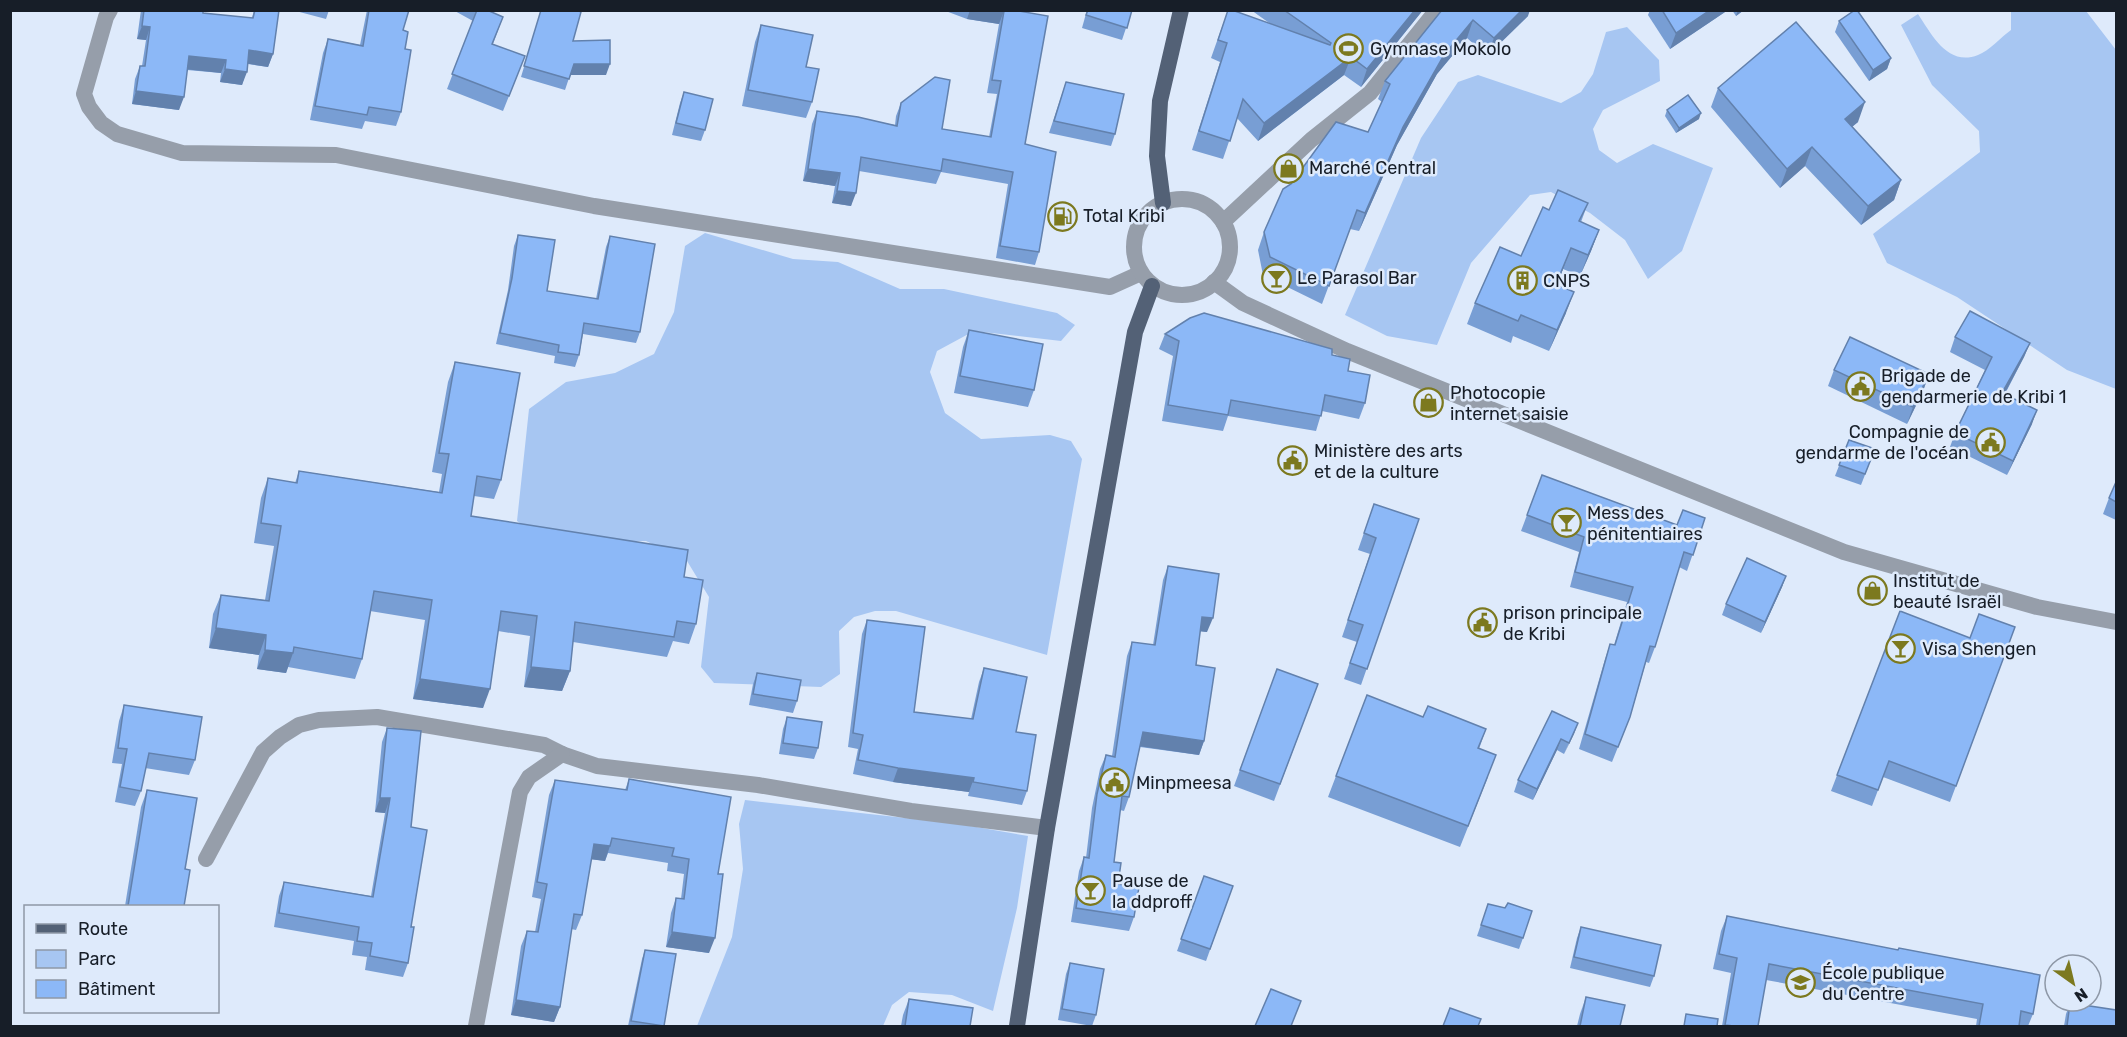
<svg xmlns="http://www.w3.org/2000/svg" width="2127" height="1037" viewBox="0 0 2127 1037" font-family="Rubik,sans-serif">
	<rect width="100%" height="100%" fill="#deeafb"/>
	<g fill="#a7c6f2">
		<path d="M2011,11H2086L2116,50V389L2067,370L1957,297L1887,263L1873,234L1980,152L1979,131L1932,85L1901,25L1918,14C1932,35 1948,67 1978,55C1989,51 2001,37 2011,30Z"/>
		<polygon points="1627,27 1659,60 1660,81 1603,110 1593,129 1599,150 1617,163 1653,144 1713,168 1682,251 1648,279 1625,240 1590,213 1551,192 1530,195 1471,263 1437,345 1387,336 1345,315 1421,138 1458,82 1478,75 1561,103 1581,92 1593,74 1606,32"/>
		<polygon points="705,233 793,259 838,262 900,289 944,289 1057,313 1075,325 1061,341 974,331 937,351 930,372 945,413 981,439 1050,435 1071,441 1082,459 1047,655 896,611 875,611 854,617 839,631 840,674 821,687 714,683 701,667 709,597 687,561 646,541 578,542 535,533 517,521 529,409 566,382 615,373 654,354 674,312 685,246"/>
		<polygon points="745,800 959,824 1028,836 1017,908 993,1011 952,995 909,992 892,1005 883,1026 697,1026 732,937 743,869 739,824"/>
	</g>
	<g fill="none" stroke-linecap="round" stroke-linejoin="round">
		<g stroke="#969eaa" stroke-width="16">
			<polyline points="110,10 106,17 84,94 89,107 101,123 117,134 182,153 336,155 594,206 1110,287 1141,273"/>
			<polyline points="1223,222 1311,140 1370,93 1437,10"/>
			<polyline points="206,859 263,752 280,737 299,725 319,720 377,717 544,745 562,754 597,766 758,785 911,811 1047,828"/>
			<polyline points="476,1026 520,792 529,777 562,754"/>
		</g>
		<g stroke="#969eaa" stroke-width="16">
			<circle cx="1182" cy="247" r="48"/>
			<polyline points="1214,282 1243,303 1347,351 1844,552 2037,607 2116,622"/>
		</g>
		<g stroke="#536176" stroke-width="16">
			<polyline points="1163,203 1157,156 1160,101 1181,10"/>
			<polyline points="1017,1026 1047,828 1135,332 1152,286"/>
		</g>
	</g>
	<g fill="#789ed4">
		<polygon points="141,10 203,10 203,13 252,18 254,10 279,10 273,54 268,67 248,64 242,85 220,82 221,73 187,70 179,110 132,104 135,79 140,66 142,66 146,40 137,39"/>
		<polygon points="292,10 329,10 326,19"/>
		<polygon points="367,10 409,10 403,30 405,49 401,112 396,126 365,121 362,129 310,120 323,53 328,39 360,45"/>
		<polygon points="453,10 487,10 503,17 493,44 519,71 503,111 447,89 473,21"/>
		<polygon points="541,10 577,10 573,41 606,75 570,75 565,90 521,77"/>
		<polygon points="943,10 1013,10 1025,144 1039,252 1035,265 996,258 1008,184 941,172 936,184 859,171 851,206 832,203 835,186 803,181 812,124 817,111 895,125 896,116 901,103 942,129 989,137 997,94 987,93 999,24 967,19"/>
		<polygon points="1087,10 1132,10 1122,40 1082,28"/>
		<polygon points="1228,10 1272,25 1251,10 1423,10 1361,87 1344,75 1258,141 1237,118 1223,159 1192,150 1220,62 1211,58"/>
		<polygon points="1442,10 1528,16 1487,56 1467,38 1437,74 1397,145 1359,231 1350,229 1322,304 1263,275 1258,250 1264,232 1368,132 1382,102 1378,99 1385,81"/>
		<polygon points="1650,10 1728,10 1670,49 1648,15"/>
		<polygon points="1732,10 1744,10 1736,16"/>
		<polygon points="1839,21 1891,58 1887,69 1869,81 1835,32"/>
		<polygon points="761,25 806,67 812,102 806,118 742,106 755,42"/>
		<polygon points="1066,82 1115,134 1111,146 1049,133"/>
		<polygon points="1718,88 1858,122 1852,127 1901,180 1894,200 1861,225 1805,166 1780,188 1711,107"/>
		<polygon points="684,92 705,130 701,141 672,135 680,103"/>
		<polygon points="1667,110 1699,119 1676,133 1665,116"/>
		<polygon points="1588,203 1581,222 1599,230 1591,251 1580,276 1563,269 1557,285 1566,313 1549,351 1513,336 1511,343 1467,324 1475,303 1521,256 1549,210"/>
		<polygon points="518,235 547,291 596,299 606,247 610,236 640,332 636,343 583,334 579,355 575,367 554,363 555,356 496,344 508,290 514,246"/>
		<polygon points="969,330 1034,390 1028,407 954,393 963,347"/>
		<polygon points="1165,334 1332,355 1348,371 1365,403 1359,419 1322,411 1316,431 1228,416 1223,431 1162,421 1173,356 1159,349"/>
		<polygon points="1955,337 2030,343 2024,357 2005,394 2032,424 2007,475 1950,447 1955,433 1985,370 1950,352"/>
		<polygon points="455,362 501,480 494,499 474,496 471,516 684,577 696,624 689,644 673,641 667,657 573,642 570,671 562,691 524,687 530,636 498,631 483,708 413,699 425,620 370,611 362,659 355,679 288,667 286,673 257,669 259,655 209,648 213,614 221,595 265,600 274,546 254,543 261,498 268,478 295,483 299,471 439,492 442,474 432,472 448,382"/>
		<polygon points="1834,370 1929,374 1923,391 1907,424 1828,386"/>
		<polygon points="1849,440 1875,449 1861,485 1835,476"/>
		<polygon points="1542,475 1677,525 1705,518 1687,571 1679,567 1655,647 1649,663 1646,662 1630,717 1612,762 1579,749 1605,659 1610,644 1614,645 1627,602 1570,587 1579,552 1521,531"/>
		<polygon points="2116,482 2116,520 2103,514 2109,498"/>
		<polygon points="1374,504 1419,519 1361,685 1344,679 1357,642 1342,637 1370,554 1358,550"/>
		<polygon points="1168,566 1207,632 1200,631 1196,665 1204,741 1199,755 1140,747 1129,797 1124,811 1120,810 1114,862 1118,884 1134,917 1129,931 1071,922 1079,871 1084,857 1086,858 1092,808 1100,769 1106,755 1112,756 1127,656 1132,642 1153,645 1163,580"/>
		<polygon points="1786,576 1782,587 1761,633 1722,615 1726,604"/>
		<polygon points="1900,611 1970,638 2015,627 1950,802 1883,777 1872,806 1831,791"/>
		<polygon points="867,620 914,712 971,719 979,682 984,668 1016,732 1027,791 1022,805 968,796 969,792 893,782 853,774 858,749 848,747 862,634"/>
		<polygon points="1277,669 1318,684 1274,801 1234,786"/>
		<polygon points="757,673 797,701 793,713 749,705 753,684"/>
		<polygon points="124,705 195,760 189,775 145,768 141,791 135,806 115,802 122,764 112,763 119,721"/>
		<polygon points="787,717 818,748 814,759 779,754 783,729"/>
		<polygon points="1423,717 1486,729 1479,749 1488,777 1460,847 1328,797 1336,776"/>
		<polygon points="1578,723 1564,754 1557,750 1533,800 1514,792 1518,780"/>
		<polygon points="387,728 411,827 411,927 408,963 403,977 365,970 367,957 352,955 354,941 274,927 279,896 284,882 371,896 385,813 375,812 382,742"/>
		<polygon points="629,779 718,874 709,953 666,947 671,913 676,898 681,899 684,874 667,871 668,863 608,853 605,861 591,859 582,915 576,930 571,929 560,1007 554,1022 511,1015 521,946 527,931 535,932 541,899 532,897 549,795 555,780 625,790"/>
		<polygon points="147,790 185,869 184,906 125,906 141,807"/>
		<polygon points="1204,876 1233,886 1206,961 1177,951"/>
		<polygon points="1488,904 1523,938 1519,949 1477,936"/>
		<polygon points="1727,916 2033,1014 2028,1026 1976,1026 1977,1019 1766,980 1758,1026 1722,1026 1731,973 1713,969 1721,931"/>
		<polygon points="1581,927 1654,976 1650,987 1570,968 1577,938"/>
		<polygon points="645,950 664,1026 628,1026 642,959"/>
		<polygon points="1070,963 1096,1015 1092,1026 1058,1020 1066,974"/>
		<polygon points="1586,997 1620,1026 1577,1026 1580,1014"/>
		<polygon points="909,999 970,1026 901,1026 903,1015"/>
		<polygon points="2070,1003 2116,1026 2064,1026 2066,1014"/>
	</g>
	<g fill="#6281ad">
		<polygon points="970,10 998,10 1004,11 999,24 967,19"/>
		<polygon points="1415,10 1423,10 1361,87 1367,69"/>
		<polygon points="1522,10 1530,10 1528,16 1487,56 1494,38"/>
		<polygon points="1710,10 1728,10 1670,49 1676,33"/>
		<polygon points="1738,10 1744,10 1736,16"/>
		<polygon points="1473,20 1467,38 1437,74 1397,145 1359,231 1365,213 1403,127 1444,55"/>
		<polygon points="142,26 150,27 146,40 137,39"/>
		<polygon points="249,50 273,54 268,67 244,63"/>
		<polygon points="189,56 226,60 221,73 184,69"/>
		<polygon points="1351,57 1344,75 1258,141 1264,123"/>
		<polygon points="1891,58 1887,69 1869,81 1873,70"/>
		<polygon points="574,64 610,64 606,75 570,75"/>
		<polygon points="225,69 247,72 242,85 220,82"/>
		<polygon points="136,91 184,97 179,110 132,104"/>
		<polygon points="1865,102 1858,122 1838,138 1845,119"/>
		<polygon points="1701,113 1699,119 1676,133 1679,128"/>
		<polygon points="1812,147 1805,166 1780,188 1787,169"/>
		<polygon points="808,169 840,173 835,186 803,181"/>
		<polygon points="1901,180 1894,200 1861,225 1868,206"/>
		<polygon points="837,191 856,193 851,206 832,203"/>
		<polygon points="1599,230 1591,251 1580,276 1588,255"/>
		<polygon points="1571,248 1563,269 1548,306 1556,284"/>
		<polygon points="1574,292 1566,313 1549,351 1557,330"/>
		<polygon points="2030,343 2024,357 1997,408 2002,393"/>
		<polygon points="1929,374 1923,391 1907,424 1913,407"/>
		<polygon points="2037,410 2032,424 2007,475 2013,461"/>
		<polygon points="1786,576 1782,587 1761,633 1765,622"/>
		<polygon points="1202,617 1213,618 1207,632 1197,631"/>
		<polygon points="216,628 266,635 259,655 209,648"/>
		<polygon points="265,650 293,653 286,673 257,669"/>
		<polygon points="531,667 570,671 562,691 524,687"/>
		<polygon points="420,679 490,689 483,708 413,699"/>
		<polygon points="1578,723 1574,734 1564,754 1569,743"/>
		<polygon points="1143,732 1204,741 1199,755 1138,746"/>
		<polygon points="1561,739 1557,750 1533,800 1537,789"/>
		<polygon points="898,768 974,778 969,792 893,782"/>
		<polygon points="380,798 390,798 385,813 375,812"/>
		<polygon points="594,844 610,846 605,861 589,859"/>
		<polygon points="672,932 715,938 709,953 666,947"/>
		<polygon points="516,1000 560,1007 554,1022 511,1015"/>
	</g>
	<g fill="#8cb8f7" stroke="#6281ad" stroke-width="1.5">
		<polygon points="144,10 203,10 203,13 253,18 255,10 279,10 273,54 249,50 247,72 225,69 226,60 189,56 184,97 136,91 140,66 145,66 150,27 142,26"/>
		<polygon points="369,10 409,10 403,30 408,32 405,49 411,50 401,112 369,107 367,115 315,106 328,39 363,46"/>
		<polygon points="477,10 487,10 503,17 492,44 525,56 509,96 452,74"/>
		<polygon points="541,10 577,10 581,12 573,41 610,40 610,64 574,64 569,79 524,66"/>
		<polygon points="998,10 1013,10 1048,16 1025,144 1056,152 1039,252 1000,246 1013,172 943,159 941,171 861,157 856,193 837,191 840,173 808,169 817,111 858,117 897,126 901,103 935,77 950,80 942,129 991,137 1001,81 992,80 1004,11"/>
		<polygon points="1088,10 1132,10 1127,28 1086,15"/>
		<polygon points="1228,10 1232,10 1330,45 1331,43 1284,10 1415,10 1367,69 1351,57 1264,123 1243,99 1230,141 1199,131 1227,43 1218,40"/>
		<polygon points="1442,10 1522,10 1494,38 1473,20 1444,55 1403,127 1365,213 1357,210 1329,286 1270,257 1264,232 1283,189 1291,184 1336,122 1368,132 1390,84 1385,81"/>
		<polygon points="1662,10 1710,10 1676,33"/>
		<polygon points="1855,10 1857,10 1891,58 1873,70 1839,21"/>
		<polygon points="1796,22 1865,102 1845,119 1901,180 1868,206 1812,147 1787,169 1718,88"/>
		<polygon points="761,25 813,35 806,67 819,69 812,102 748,90"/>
		<polygon points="1066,82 1124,94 1115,134 1054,121"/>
		<polygon points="684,92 713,99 705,130 676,123"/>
		<polygon points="1688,95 1701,113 1679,128 1667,110"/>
		<polygon points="1558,190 1588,203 1579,221 1599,230 1588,255 1571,248 1556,284 1574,292 1557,330 1521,315 1518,321 1475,303 1500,247 1521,256 1543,207 1549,210"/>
		<polygon points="518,235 555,240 547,291 598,299 610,236 655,244 640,332 584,323 579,355 558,352 559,345 500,333 512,278"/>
		<polygon points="1970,311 2030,343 2002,393 2037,410 2013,461 1955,433 1992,357 1955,337"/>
		<polygon points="1204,313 1332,349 1332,355 1350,359 1348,371 1370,375 1365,403 1325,395 1321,416 1231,400 1228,415 1168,405 1179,341 1165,334 1190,318"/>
		<polygon points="969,330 1043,344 1034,390 960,376"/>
		<polygon points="1850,337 1929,374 1913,407 1834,370"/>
		<polygon points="455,362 520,373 501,480 477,476 471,516 688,550 684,577 703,580 696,624 677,621 674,637 575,622 570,671 531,667 537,616 501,611 490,689 420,679 432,600 374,591 362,659 294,647 293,653 265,650 266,635 216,628 221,595 269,601 281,526 261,523 268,478 297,483 299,471 442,493 449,454 439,453"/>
		<polygon points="1849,440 1875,449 1865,474 1839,465"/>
		<polygon points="1542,475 1677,525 1683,510 1705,518 1693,555 1684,552 1655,647 1650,646 1630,717 1618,747 1585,734 1610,644 1615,645 1633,587 1575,572 1584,537 1527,515"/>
		<polygon points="2116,482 2116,502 2109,498"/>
		<polygon points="1374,504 1419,519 1367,669 1350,663 1363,625 1348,620 1376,538 1364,533"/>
		<polygon points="1747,558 1786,576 1765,622 1726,604"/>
		<polygon points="1168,566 1219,574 1213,618 1202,617 1196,665 1215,668 1204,741 1143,732 1129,797 1122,796 1114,862 1121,863 1118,884 1139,887 1134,917 1076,908 1084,857 1089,858 1097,794 1106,755 1115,757 1132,642 1155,645"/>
		<polygon points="1900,611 1970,638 1979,614 2015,627 1956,786 1889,761 1878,790 1837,775"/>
		<polygon points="867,620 925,627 914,712 973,719 984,668 1027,677 1016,732 1036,735 1027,791 973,782 974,778 898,768 858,760 863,735 853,733"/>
		<polygon points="1277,669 1318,684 1280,784 1240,770"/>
		<polygon points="757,673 801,680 797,701 753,694"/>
		<polygon points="1367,695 1423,717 1428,706 1486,729 1478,748 1496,755 1468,826 1336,776"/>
		<polygon points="124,705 202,717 195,760 149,753 141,791 120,787 127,749 118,748"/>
		<polygon points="1552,711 1578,723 1569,743 1561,739 1537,789 1518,780"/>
		<polygon points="787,717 822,722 818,748 783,743"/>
		<polygon points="387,728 421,731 411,827 427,830 411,927 414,927 408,963 370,956 372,943 357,941 359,927 279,913 284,882 373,897 390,798 380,798"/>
		<polygon points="629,779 731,797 718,874 723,874 715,938 672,932 676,898 684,899 689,859 672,856 674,848 612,838 610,846 594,844 582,915 574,914 560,1007 516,1000 527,931 538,932 547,884 537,882 555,780 627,790"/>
		<polygon points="147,790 197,798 185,869 190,870 184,906 128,906"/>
		<polygon points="1204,876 1233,886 1210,949 1181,939"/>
		<polygon points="1508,903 1532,911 1523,938 1481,925 1488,904 1505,908"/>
		<polygon points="1727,916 1898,950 1899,948 2040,975 2033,1014 2021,1011 2019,1026 1979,1026 1983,1004 1769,964 1758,1026 1734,1026 1725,1025 1737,958 1719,954"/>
		<polygon points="1581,927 1661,945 1654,976 1574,957"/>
		<polygon points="645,950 676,954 664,1026 631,1021"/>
		<polygon points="1070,963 1104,969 1096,1015 1062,1009"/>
		<polygon points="1271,989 1301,1001 1291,1026 1255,1026"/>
		<polygon points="1586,997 1625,1005 1620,1026 1580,1026"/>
		<polygon points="909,999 973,1008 970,1026 905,1026"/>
		<polygon points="2070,1003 2116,1010 2116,1026 2067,1026"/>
		<polygon points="1450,1008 1481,1019 1478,1026 1443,1026"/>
		<polygon points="1686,1014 1718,1019 1717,1026 1684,1026"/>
	</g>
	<defs>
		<symbol id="stadium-ring" viewBox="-11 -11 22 22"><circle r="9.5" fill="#deeafb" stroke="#7c791f" stroke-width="1.5"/><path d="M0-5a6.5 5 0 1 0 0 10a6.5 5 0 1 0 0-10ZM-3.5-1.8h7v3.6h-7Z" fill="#7c791f"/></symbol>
		<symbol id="shop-ring" viewBox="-11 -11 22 22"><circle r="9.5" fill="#deeafb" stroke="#7c791f" stroke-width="1.5"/><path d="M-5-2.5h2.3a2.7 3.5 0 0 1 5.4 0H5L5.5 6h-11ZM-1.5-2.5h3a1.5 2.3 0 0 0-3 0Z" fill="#7c791f"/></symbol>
		<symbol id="fuel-ring" viewBox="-11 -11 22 22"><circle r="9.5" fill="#deeafb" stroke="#7c791f" stroke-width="1.5"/><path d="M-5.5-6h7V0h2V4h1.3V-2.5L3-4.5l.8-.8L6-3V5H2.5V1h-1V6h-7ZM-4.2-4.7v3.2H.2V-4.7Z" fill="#7c791f"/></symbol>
		<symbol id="bar-ring" viewBox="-11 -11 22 22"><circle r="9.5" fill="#deeafb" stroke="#7c791f" stroke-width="1.5"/><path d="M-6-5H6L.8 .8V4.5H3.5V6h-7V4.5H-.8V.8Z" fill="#7c791f"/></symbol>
		<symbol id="building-ring" viewBox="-11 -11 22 22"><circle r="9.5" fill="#deeafb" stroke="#7c791f" stroke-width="1.5"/><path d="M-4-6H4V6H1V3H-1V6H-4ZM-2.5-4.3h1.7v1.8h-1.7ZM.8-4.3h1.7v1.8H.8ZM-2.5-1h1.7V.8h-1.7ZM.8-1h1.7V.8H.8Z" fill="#7c791f"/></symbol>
		<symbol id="civic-ring" viewBox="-11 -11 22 22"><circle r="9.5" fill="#deeafb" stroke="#7c791f" stroke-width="1.5"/><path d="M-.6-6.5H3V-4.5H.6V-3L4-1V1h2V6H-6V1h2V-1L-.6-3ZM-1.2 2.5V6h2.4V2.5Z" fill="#7c791f"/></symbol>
		<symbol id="school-ring" viewBox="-11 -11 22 22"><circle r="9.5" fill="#deeafb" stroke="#7c791f" stroke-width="1.5"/><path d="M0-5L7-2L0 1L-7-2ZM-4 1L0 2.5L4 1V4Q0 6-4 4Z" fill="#7c791f"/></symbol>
	</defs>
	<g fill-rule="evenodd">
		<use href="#stadium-ring" x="1332" y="32" width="33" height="33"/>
		<use href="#shop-ring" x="1272" y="152" width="33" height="33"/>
		<use href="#fuel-ring" x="1046" y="200" width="33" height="33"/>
		<use href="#bar-ring" x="1260" y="262" width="33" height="33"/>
		<use href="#building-ring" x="1506" y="264" width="33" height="33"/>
		<use href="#civic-ring" x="1844" y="370" width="33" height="33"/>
		<use href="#shop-ring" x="1412" y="386" width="33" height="33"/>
		<use href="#civic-ring" x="1974" y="426" width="33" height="33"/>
		<use href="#civic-ring" x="1276" y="444" width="33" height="33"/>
		<use href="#bar-ring" x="1550" y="506" width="33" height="33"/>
		<use href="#shop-ring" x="1856" y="574" width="33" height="33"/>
		<use href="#civic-ring" x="1466" y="606" width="33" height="33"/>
		<use href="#bar-ring" x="1884" y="632" width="33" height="33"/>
		<use href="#civic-ring" x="1098" y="766" width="33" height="33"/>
		<use href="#bar-ring" x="1074" y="874" width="33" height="33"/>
		<use href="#school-ring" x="1784" y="966" width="33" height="33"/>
	</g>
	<g text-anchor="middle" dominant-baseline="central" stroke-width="5" stroke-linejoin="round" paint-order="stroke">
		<g font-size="18" fill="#171e28" stroke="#deeafb" text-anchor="start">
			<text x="1370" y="49">Gymnase Mokolo</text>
			<text x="1309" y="168">Marché Central</text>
			<text x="1083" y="216">Total Kribi</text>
			<text x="1297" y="278">Le Parasol Bar</text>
			<text x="1543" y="281">CNPS</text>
			<text x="1881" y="376">Brigade de<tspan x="1881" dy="21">gendarmerie de Kribi 1</tspan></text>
			<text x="1450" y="393">Photocopie<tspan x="1450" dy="21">internet saisie</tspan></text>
			<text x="1969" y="432" text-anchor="end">Compagnie de<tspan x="1969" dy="21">gendarme de l'océan</tspan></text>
			<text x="1314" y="451">Ministère des arts<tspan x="1314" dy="21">et de la culture</tspan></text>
			<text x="1587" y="513">Mess des<tspan x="1587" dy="21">pénitentiaires</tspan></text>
			<text x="1893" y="581">Institut de<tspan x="1893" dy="21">beauté Israël</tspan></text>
			<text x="1503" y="613">prison principale<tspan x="1503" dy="21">de Kribi</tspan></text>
			<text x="1922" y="649">Visa Shengen</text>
			<text x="1136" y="783">Minpmeesa</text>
			<text x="1112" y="881">Pause de<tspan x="1112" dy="21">la ddproff</tspan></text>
			<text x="1822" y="973">École publique<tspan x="1822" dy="21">du Centre</tspan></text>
		</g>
	</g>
	<rect width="2127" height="1037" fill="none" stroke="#171e28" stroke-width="24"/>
	<rect x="24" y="905" width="195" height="108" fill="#deeafb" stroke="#8e98a7" stroke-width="1.5"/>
	<rect x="36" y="924" width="30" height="9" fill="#536176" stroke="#8e98a7" stroke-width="1.5"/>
	<text x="78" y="935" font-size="18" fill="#171e28">Route</text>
	<rect x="36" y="950" width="30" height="18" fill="#a7c6f2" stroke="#8e98a7" stroke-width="1.5"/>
	<text x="78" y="965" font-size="18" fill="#171e28">Parc</text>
	<rect x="36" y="980" width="30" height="18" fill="#8cb8f7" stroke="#8e98a7" stroke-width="1.5"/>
	<text x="78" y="995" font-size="18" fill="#171e28">Bâtiment</text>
	<g transform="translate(2073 983) rotate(146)"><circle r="28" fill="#deeafb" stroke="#8e98a7" stroke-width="1.5"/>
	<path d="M0-4.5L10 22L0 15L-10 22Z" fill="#7c791f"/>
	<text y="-9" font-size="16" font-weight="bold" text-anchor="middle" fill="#171e28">N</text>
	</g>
</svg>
